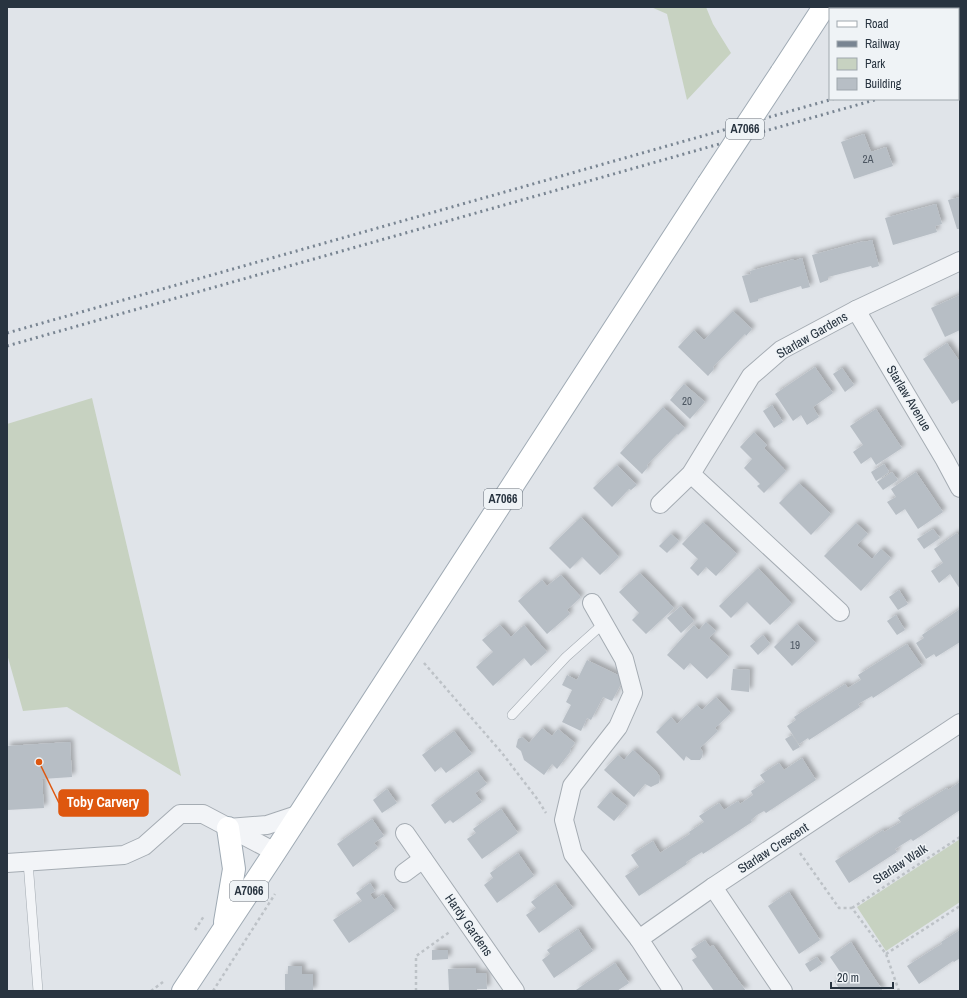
<svg xmlns="http://www.w3.org/2000/svg" width="967" height="998" viewBox="0 0 967 998" font-family="'Archivo Narrow',sans-serif">
	<defs>
		<filter id="shadow"><feDropShadow dx="3.5" dy="-3.5" stdDeviation="2" flood-color="#0004"/></filter>
	</defs>
	<rect width="100%" height="100%" fill="#e0e4e9"/>
	<g fill="#c7d2c1">
		<polygon points="651,7 706,7 713,24 731,53 687,100 667,14"/>
		<polygon points="92,398 181,776 67,707 23,711 7,654 7,424"/>
		<polygon points="960,839 960,902 886,951 857,907"/>
	</g>
	<g fill="#b7bec5" filter="url(#shadow)">
		<polygon points="864,134 871,152 886,147 893,166 854,179 841,142"/>
		<polygon points="960,197 960,229 957,229 948,200"/>
		<polygon points="936,204 942,224 935,226 937,232 893,245 885,218"/>
		<polygon points="872,240 879,266 872,268 871,266 828,277 828,280 820,283 812,255 864,241 865,242"/>
		<polygon points="802,258 810,287 802,289 801,286 768,296 758,299 758,301 750,303 742,276 751,274 750,271 794,259 794,261"/>
		<polygon points="960,295 960,330 945,337 931,308"/>
		<polygon points="733,311 752,329 746,336 745,334 713,367 714,369 708,376 678,347 694,330 704,340"/>
		<polygon points="947,343 960,362 960,399 952,404 923,359"/>
		<polygon points="815,367 833,393 813,407 819,417 807,425 801,415 793,421 775,394"/>
		<polygon points="842,368 854,385 845,392 833,374"/>
		<polygon points="684,384 705,402 690,419 670,400"/>
		<polygon points="772,405 783,422 774,428 763,411"/>
		<polygon points="663,407 685,428 678,435 677,434 650,462 647,465 648,467 642,474 620,453"/>
		<polygon points="876,409 902,448 876,465 871,457 861,464 853,452 863,445 850,426"/>
		<polygon points="754,432 767,445 764,448 786,471 764,493 757,486 760,484 744,468 752,459 740,447"/>
		<polygon points="884,464 889,472 876,481 871,472"/>
		<polygon points="617,465 637,485 631,490 629,489 612,507 593,488"/>
		<polygon points="892,472 898,480 883,490 877,482"/>
		<polygon points="916,472 943,512 918,529 905,509 896,515 887,502 896,497 891,489"/>
		<polygon points="799,483 831,514 811,535 779,503"/>
		<polygon points="581,517 619,557 600,575 582,557 570,569 549,548"/>
		<polygon points="703,522 737,554 716,576 706,567 698,576 690,568 698,559 682,544"/>
		<polygon points="856,523 868,534 857,545 872,559 881,549 891,558 861,591 824,556"/>
		<polygon points="933,529 940,538 924,549 917,539"/>
		<polygon points="957,533 960,538 960,589 950,574 939,583 931,571 943,563 934,549"/>
		<polygon points="671,534 679,541 667,553 659,546"/>
		<polygon points="758,568 792,604 770,625 747,602 731,618 719,606"/>
		<polygon points="640,573 674,608 646,634 632,620 639,613 619,592"/>
		<polygon points="561,575 581,597 567,610 570,614 547,634 518,601 542,580 547,586"/>
		<polygon points="899,590 908,604 898,610 889,597"/>
		<polygon points="681,606 694,621 681,633 667,618"/>
		<polygon points="960,609 960,642 936,657 934,654 926,659 916,643 924,638 922,635"/>
		<polygon points="896,615 905,630 897,635 887,621"/>
		<polygon points="706,622 716,631 709,638 729,657 707,679 690,663 684,670 667,655 694,625 699,630"/>
		<polygon points="797,624 816,643 792,666 774,647"/>
		<polygon points="500,625 511,637 524,625 547,652 531,666 524,658 493,686 476,667 493,652 482,640"/>
		<polygon points="763,635 770,644 758,655 750,646"/>
		<polygon points="907,644 922,666 873,698 872,696 858,704 860,707 809,740 808,738 799,744 787,726 796,720 794,717 845,684 848,688 861,680 858,675"/>
		<polygon points="587,660 624,678 612,701 603,697 591,720 587,718 581,731 562,722 571,705 566,702 572,690 562,685 567,675 577,680"/>
		<polygon points="733,669 750,670 749,692 731,690"/>
		<polygon points="716,697 731,713 715,728 718,731 700,748 703,752 702,757 700,760 691,760 686,756 684,761 656,732 671,717 677,724 697,705 702,710"/>
		<polygon points="542,728 552,736 558,729 575,743 571,748 570,752 557,769 552,764 544,775 524,760 521,751 516,747 518,739 522,737 529,743"/>
		<polygon points="454,731 472,754 446,773 441,767 435,772 422,755"/>
		<polygon points="792,735 800,747 793,751 785,739"/>
		<polygon points="70,742 72,777 42,779 44,808 7,810 7,746"/>
		<polygon points="633,750 656,771 660,777 659,783 651,787 645,784 634,797 604,770 618,755 624,760"/>
		<polygon points="802,758 816,780 766,813 764,811 757,815 751,820 752,822 703,854 702,852 686,862 687,864 639,896 625,876 639,867 631,855 653,841 660,853 690,834 689,832 704,822 699,816 719,803 724,810 738,801 740,804 753,795 751,791 765,782 760,775 779,763 784,770"/>
		<polygon points="477,771 487,784 475,793 482,802 453,823 450,820 445,824 431,805"/>
		<polygon points="960,782 960,806 959,807 960,810 913,841 911,839 895,849 897,852 849,883 835,861 883,830 884,832 901,822 898,818 947,788 948,790"/>
		<polygon points="387,789 397,803 382,813 373,800"/>
		<polygon points="610,792 627,806 614,821 597,807"/>
		<polygon points="501,809 518,833 482,859 467,839 476,833 473,829"/>
		<polygon points="372,819 384,836 374,843 378,848 353,867 337,844"/>
		<polygon points="518,853 534,876 497,903 484,885 493,878 490,873"/>
		<polygon points="370,883 375,891 370,894 374,900 383,894 395,911 349,943 333,920 362,901 356,893"/>
		<polygon points="555,884 573,908 539,933 526,915 536,908 531,902"/>
		<polygon points="789,892 820,940 799,954 768,906"/>
		<polygon points="578,929 593,951 554,978 542,960 550,954 547,950"/>
		<polygon points="960,930 960,958 954,962 953,961 919,984 907,966 935,948 942,944 941,942"/>
		<polygon points="705,940 710,947 713,945 746,991 714,991 692,960 697,957 691,949"/>
		<polygon points="851,942 867,967 883,991 841,991 834,981 843,976 830,957"/>
		<polygon points="432,950 448,950 448,959 432,960"/>
		<polygon points="817,957 822,964 810,972 805,964"/>
		<polygon points="615,963 629,983 617,991 577,991 576,990"/>
		<polygon points="288,966 302,966 302,974 313,974 313,991 285,991 285,974 288,974"/>
		<polygon points="476,968 476,973 486,973 487,989 477,989 477,991 449,991 448,969"/>
	</g>
	<g fill="none" stroke-linecap="round" stroke-linejoin="round">
		<defs>
			<g id="service">
				<polyline points="512,715 566,657 603,624"/>
				<polyline points="28,862 38,991"/>
			</g>
			<g id="minor">
				<polyline points="856,310 945,460 960,488"/>
				<polyline points="691,474 840,612"/>
				<polyline points="660,504 691,474 751,376 781,350 856,310 960,261"/>
				<polyline points="592,603 624,659 633,693 618,727 572,786 564,820 573,854 639,939"/>
				<polyline points="228,828 267,825 300,814"/>
				<polyline points="405,833 515,991"/>
				<polyline points="7,863 124,855 144,846 180,814 203,814 275,852"/>
				<polyline points="404,873 423,859"/>
				<polyline points="713,887 783,991"/>
				<polyline points="673,991 639,939 713,887 960,723"/>
			</g>
			<g id="primary">
				<polyline points="781,73 824,7"/>
				<polyline points="225,922 234,869 228,828"/>
				<polyline points="183,991 275,852 708,184"/>
			</g>
		</defs>
		<use href="#service" stroke="#a5acb3" stroke-width="10"/>
		<use href="#minor" stroke="#a5acb3" stroke-width="20"/>
		<use href="#primary" stroke="#9faab4" stroke-width="24"/>
		<g stroke="#bdc2c7" stroke-width="2.5" stroke-dasharray="3 3" stroke-linecap="butt">
			<polyline points="424,663 502,753 538,800 546,813"/>
			<polyline points="800,853 839,908 852,908 886,954 899,991"/>
			<polyline points="852,908 960,837"/>
			<polyline points="195,930 204,916"/>
			<polyline points="886,954 960,906"/>
			<polyline points="151,991 163,982"/>
			<polyline points="213,991 275,894"/>
			<polyline points="416,991 416,956 451,931"/>
		</g>
		<use href="#service" stroke="#f2f4f7" stroke-width="9"/>
		<use href="#minor" stroke="#f2f4f7" stroke-width="18"/>
		<use href="#primary" stroke="#fff" stroke-width="22"/>
		<g stroke="#798592" stroke-width="3" stroke-dasharray="2 4" stroke-linecap="butt">
			<polyline points="958,64 960,63"/>
			<polyline points="958,76 960,76"/>
			<polyline points="7,333 833,99"/>
			<polyline points="7,346 878,99"/>
		</g>
		<defs>
			<polyline id="primary-bridge" points="708,184 781,73"/>
		</defs>
		<use href="#primary-bridge" stroke="#9faab4" stroke-width="24" stroke-linecap="butt"/>
		<use href="#primary-bridge" stroke="#fff" stroke-width="22"/>
	</g>
	<g text-anchor="middle" dominant-baseline="central" stroke-width="3" stroke-linejoin="round" paint-order="stroke">
		<g font-size="11" fill="#4c5661">
			<text x="868" y="159">2A</text>
			<text x="687" y="401">20</text>
			<text x="795" y="645">19</text>
		</g>
		<g fill="#eff3f6" stroke="#646d77" stroke-width="1">
			<rect x="726" y="119" width="38" height="20" rx="3"/>
			<rect x="484" y="489" width="38" height="20" rx="3"/>
			<rect x="230" y="881" width="38" height="20" rx="3"/>
		</g>
		<g font-size="12" font-weight="bold" fill="#283440">
			<text x="745" y="129">A7066</text>
			<text x="503" y="499">A7066</text>
			<text x="249" y="891">A7066</text>
		</g>
		<g font-size="13" fill="#283440" stroke="#eff3f6">
			<text transform="translate(812 335) rotate(-30)">Starlaw Gardens</text>
			<text transform="translate(909 398) rotate(59)">Starlaw Avenue</text>
			<text transform="translate(773 848) rotate(-33)">Starlaw Crescent</text>
			<text transform="translate(900 864) rotate(-33)">Starlaw Walk</text>
			<text transform="translate(469 925) rotate(55)">Hardy Gardens</text>
		</g>
	</g>
	<path fill="none" stroke="#de570f" stroke-width="1.5" d="M39 762L59 803"/>
	<circle fill="#de570f" stroke="#eff3f6" stroke-width="1.5" cx="39" cy="762" r="4"/>
	<rect fill="#de570f" stroke="#de570f" stroke-width="1.5" x="59" y="790" width="89" height="26" rx="4"/>
	<g font-size="14" text-anchor="middle" font-weight="bold" fill="#fff">
		<text x="103" y="807">Toby Carvery</text>
	</g>
	<rect width="967" height="998" fill="none" stroke="#283440" stroke-width="16"/>
	<rect x="829" y="8" width="130" height="92" fill="#eff3f6" stroke="#9fa7ad"/>
	<rect x="837" y="21" width="20" height="6" fill="#ffffff" stroke="#9fa7ad"/>
	<text x="865" y="28" font-size="12" fill="#283440">Road</text>
	<rect x="837" y="41" width="20" height="6" fill="#798592" stroke="#9fa7ad"/>
	<text x="865" y="48" font-size="12" fill="#283440">Railway</text>
	<rect x="837" y="58" width="20" height="12" fill="#c7d2c1" stroke="#9fa7ad"/>
	<text x="865" y="68" font-size="12" fill="#283440">Park</text>
	<rect x="837" y="78" width="20" height="12" fill="#b7bec5" stroke="#9fa7ad"/>
	<text x="865" y="88" font-size="12" fill="#283440">Building</text>
	<path d="M831 982v6h62v-6" fill="none" stroke="#283440" stroke-width="2"/>
	<text x="837" y="982" font-size="12" fill="#283440" stroke="#eff3f6" stroke-width="3" paint-order="stroke">20 m</text>
</svg>
